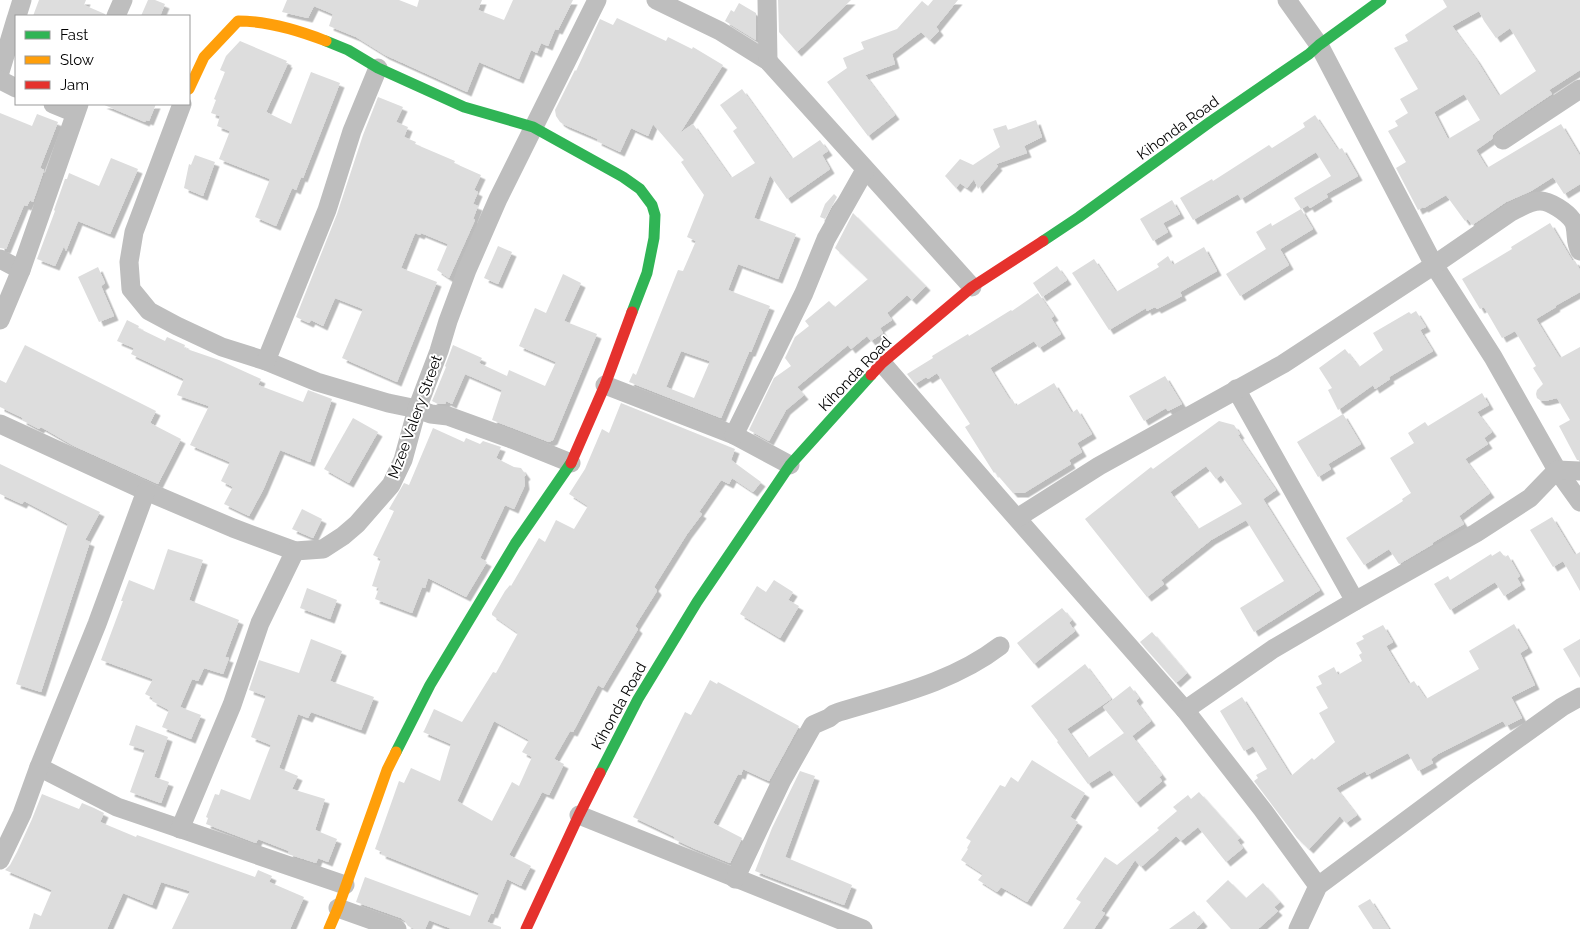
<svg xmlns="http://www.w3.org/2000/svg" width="1580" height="929" viewBox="0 0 1580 929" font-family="Raleway,sans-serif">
	<defs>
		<filter id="shadow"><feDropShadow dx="4.5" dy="4.5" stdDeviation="0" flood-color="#0004"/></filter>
	</defs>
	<rect width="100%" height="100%" fill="#fff"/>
	<g fill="#ddd" fill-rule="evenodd" filter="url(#shadow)">
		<polygon points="39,0 86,0 84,5 105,14 105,16 33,16"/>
		<polygon points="148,0 155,0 165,4 160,16 141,16"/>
		<polygon points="287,0 399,0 417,7 419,0 482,0 478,10 504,20 513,0 573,0 558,30 555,29 548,46 541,43 537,53 531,50 519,79 479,62 467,92 385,55 356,37 329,26 333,14 314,6 308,18 282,12"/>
		<polygon points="778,0 851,0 797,52 779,32"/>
		<polygon points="933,0 958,0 936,27 939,31 930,40 921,32 892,54 895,64 865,75 895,115 868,136 827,82 847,68 843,58 864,49 861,42 897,29 922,1 928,6"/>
		<path d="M1443,0H1580V70L1549,90L1552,94L1497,131L1493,135L1492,139L1476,150L1487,168L1561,124L1580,156V184L1564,194L1553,177L1531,191L1506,202L1472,225L1468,219L1465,221L1446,195L1424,208L1423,207L1418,210L1396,168L1406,162L1388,131L1398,126L1395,121L1408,113L1400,99L1418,89L1394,48L1408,41L1405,35L1447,7ZM1479,11L1484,21L1496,38L1510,28L1536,71L1499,96L1476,59L1452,26ZM1464,94L1480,120L1448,139L1434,112Z"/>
		<polygon points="739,3 756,13 756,40 725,21 731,10 734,12"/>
		<path d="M617,18L666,41L668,37L692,49L693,47L723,65L680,133L693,124L731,178L755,163L733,131L737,128L720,105L742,89L792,159L820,140L828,151L822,155L830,169L787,199L770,175L754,218L796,234L778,279L738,264L728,290L770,306L751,352H749L721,418L629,382L633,373L636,375L678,270L683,271L696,241L687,237L704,195L681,162L684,160L653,124L648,136L631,128L620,152L597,141L598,139L565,125L560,122L556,116L555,110L575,70L576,71L600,19L613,25ZM681,351L710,361L694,398L666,387Z"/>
		<polygon points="240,41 287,61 286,63 288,63 266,112 291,124 311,72 340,83 303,178 301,177 296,190 292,188 276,226 255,217 270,179 219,159 230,131 217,126 220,116 211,113 216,100 214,99 225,72 220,70 226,56"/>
		<polygon points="378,97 403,107 396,122 408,127 404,137 416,142 415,144 455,161 454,163 481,175 474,190 478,192 473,204 478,206 473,219 475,220 449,278 437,270 448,244 421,233 420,235 415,233 401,268 437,282 397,382 342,358 363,309 335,298 323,326 311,320 309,323 296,317 337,214 363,135"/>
		<polygon points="102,104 156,104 149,121 146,120 145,122"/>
		<polygon points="0,113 32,126 37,114 58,122 40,168 44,170 33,202 30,200 27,206 24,205 6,249 0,248"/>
		<polygon points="1315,115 1338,150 1342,148 1358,176 1326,194 1328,197 1310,208 1308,205 1301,209 1294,198 1331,176 1316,152 1241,199 1238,194 1193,220 1180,198 1212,179 1213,181 1269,145 1272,148 1305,127 1303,123"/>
		<polygon points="1036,120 1042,137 1024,146 1027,153 996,164 998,166 978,189 974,179 967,188 960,183 956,188 945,176 960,159 973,165 1000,147 993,129 1006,125 1008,130"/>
		<polygon points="195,155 215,162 203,196 184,188 189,164 191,165"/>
		<polygon points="111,158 138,169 110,234 78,221 66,251 64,246 55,266 37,259 55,211 54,210 65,179 67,179 69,173 99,186"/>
		<polygon points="834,194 837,197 825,219 820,217 825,204"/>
		<polygon points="1172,200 1180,214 1163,223 1168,232 1153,241 1140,219"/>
		<polygon points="1301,209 1313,229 1280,249 1289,265 1240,296 1226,274 1266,249 1256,232 1271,223 1272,226"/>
		<polygon points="853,213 926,286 912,300 907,295 887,313 892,320 880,328 883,333 871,341 867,336 851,349 848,345 797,387 804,395 786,410 769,441 749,430 774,378 791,366 785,358 795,337 809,326 805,321 829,301 835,307 868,279 835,248"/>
		<polygon points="1550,223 1572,260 1575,261 1580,270 1580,292 1555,306 1556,307 1536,319 1560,358 1580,347 1580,460 1577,460 1559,426 1570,420 1557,398 1545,401 1541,401 1537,398 1536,394 1537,390 1543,384 1533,368 1536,366 1515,331 1502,338 1484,307 1480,309 1462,279 1512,249 1511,247"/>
		<polygon points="498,246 512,252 498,284 484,278"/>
		<polygon points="1204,247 1217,271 1180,292 1182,296 1157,309 1155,307 1147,311 1146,308 1109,330 1072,273 1094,259 1116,292 1159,267 1157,264 1168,256 1173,265"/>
		<polygon points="1057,266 1067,280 1042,297 1033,283"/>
		<polygon points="98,267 105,283 101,286 114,316 99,322 78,277"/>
		<polygon points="563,274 581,283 564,321 597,334 553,440 549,442 492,420 502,390 465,374 452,404 446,401 445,404 438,404 432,401 446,367 445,366 453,345 482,358 479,363 507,376 509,370 545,386 556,362 519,346 535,308 546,313"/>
		<polygon points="1038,293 1054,316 1051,318 1061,334 1039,348 1034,341 990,368 1010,400 1012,399 1016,406 1054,383 1072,413 1077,409 1092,434 1077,443 1082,452 1069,460 1071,464 1024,493 1013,493 995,472 994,473 965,427 970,424 937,373 928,379 926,377 915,384 907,374 933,358 932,356 968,334 969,336 1011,310 1012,311"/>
		<polygon points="1416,311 1426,327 1420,330 1433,351 1389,377 1390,379 1375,389 1373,385 1338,410 1328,390 1332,388 1319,368 1345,349 1359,367 1383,350 1373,333 1409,312 1411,314"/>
		<polygon points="127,320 139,326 138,328 165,341 167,337 185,345 184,348 219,360 261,379 258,385 303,402 308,390 332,399 310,462 280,450 263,490 249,516 224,504 233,487 221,481 230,462 190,445 209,406 177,395 184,379 131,354 134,348 117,341"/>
		<polygon points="25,345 156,411 150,423 181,439 158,484 74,446 41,427 39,429 22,420 23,418 0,407 0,380 6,383"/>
		<polygon points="1165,376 1182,404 1168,411 1166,408 1144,421 1129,396"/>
		<polygon points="1482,393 1489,405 1477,412 1492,432 1484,438 1488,444 1465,459 1490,493 1459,516 1464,524 1432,543 1433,544 1399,564 1389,549 1364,565 1346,538 1403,501 1402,499 1411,493 1390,458 1414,443 1408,433 1425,422 1428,426"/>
		<path d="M621,403L735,449L731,460L761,482L753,492L732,478L729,484L721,480L699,512L702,514L687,534L654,587L656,589L657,591L635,626L638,629L603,688L598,685L573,732L570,731L554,759L564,764L549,795L542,792L509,855L531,866L521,886L507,879L493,914L491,913L487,922L501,927V929H452L429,920L425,929H415L408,926L405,921L401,918L356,902L365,877L470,916L479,893L381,854L382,852L375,849L399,781L404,783L411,768L440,781L451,744L423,732L424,731L434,709L462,722L493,672L496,673L518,633L492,615V613L505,591L510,585L511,586L539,538L545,542L556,520L574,529L588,506L569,494L585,469L602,429L609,433ZM494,721L529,740L522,752L532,757L519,786L512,782L492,821L457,801Z"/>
		<polygon points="1343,414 1361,444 1328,464 1331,469 1318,477 1297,442"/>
		<polygon points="353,418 378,432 349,483 324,469"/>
		<path d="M1219,421L1234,425L1240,434L1238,435L1276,490L1263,499L1320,590L1254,632L1240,608L1284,581L1246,520L1211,540L1161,580L1164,584L1147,597L1085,519L1151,467L1153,469ZM1206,466L1216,479L1221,475L1242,504L1198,529L1170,492Z"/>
		<polygon points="433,428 464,442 466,438 480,444 483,441 501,447 496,458 514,467 521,468 526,475 524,477 525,485 514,509 505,505 480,558 487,562 466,597 428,578 425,588 422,587 412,613 375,599 379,588 372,586 381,559 373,555 394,511 389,509 404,483 409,485"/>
		<polygon points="0,464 100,512 85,540 90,542 41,692 16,684 68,524 24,501 22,504 0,494"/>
		<polygon points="302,509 322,519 313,538 292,529"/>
		<polygon points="1552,517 1575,555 1580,552 1580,591 1563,561 1553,567 1530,530"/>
		<polygon points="168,549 203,560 189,600 239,620 225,657 229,658 223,674 204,668 198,681 192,679 180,707 201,715 191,739 162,727 169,710 152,701 153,698 145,694 153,679 101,660 123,601 121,601 129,580 154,590"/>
		<polygon points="1500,551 1505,557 1508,555 1520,576 1517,578 1521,585 1504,596 1495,582 1450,610 1434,584 1448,576 1450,580 1491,554 1492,556"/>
		<polygon points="774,580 793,592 788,600 799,606 780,638 740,614 757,586 766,592"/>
		<polygon points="307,588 337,600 330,619 300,608"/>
		<polygon points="1062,608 1072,620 1069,623 1075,631 1034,664 1017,643"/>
		<polygon points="1514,624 1528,648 1520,653 1535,685 1511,697 1522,718 1506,726 1503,721 1438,754 1431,759 1433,763 1418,771 1408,753 1367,775 1365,771 1336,788 1357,815 1346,823 1340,816 1309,849 1297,838 1254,781 1258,778 1256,775 1267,769 1253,746 1244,751 1220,711 1242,697 1291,776 1312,758 1314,760 1335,742 1319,713 1328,708 1316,687 1322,684 1318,676 1334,667 1338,675 1362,661 1359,655 1362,653 1356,643 1364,639 1362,636 1383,625 1393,642 1386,646 1409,684 1414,681 1426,699 1479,669 1469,651"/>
		<polygon points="1152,632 1187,673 1176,683 1140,642"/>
		<polygon points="311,639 342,651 330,681 374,697 361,730 311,712 308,718 298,714 279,768 298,776 292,789 325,799 315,830 337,839 328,862 318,858 316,863 288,854 289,851 258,839 256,843 206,824 208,818 206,817 215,794 219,795 221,789 250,800 271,745 251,737 266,696 249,690 259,660 299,673"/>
		<polygon points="1580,639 1580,678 1563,649"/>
		<polygon points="1085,664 1111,699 1067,729 1088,758 1124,733 1103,707 1130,686 1139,698 1136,701 1151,721 1132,736 1162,775 1159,777 1162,781 1136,803 1110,770 1088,784 1057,742 1058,741 1031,706"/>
		<polygon points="710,680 717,684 718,682 799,726 769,781 743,769 741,775 738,774 713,823 742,838 730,863 693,848 674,839 675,837 633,817 685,712 691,715"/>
		<polygon points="136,725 168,737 154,777 169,782 161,803 130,792 145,750 129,745"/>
		<polygon points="1032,760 1085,793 1070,817 1078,822 1027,902 1001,887 997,892 978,880 983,874 961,860 968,849 967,848 971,841 966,838 1000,785 1005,787 1011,777 1018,782"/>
		<polygon points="800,771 815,776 785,857 852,885 844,905 755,871 772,828"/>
		<polygon points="1199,792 1240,838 1237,840 1243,848 1226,862 1198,827 1181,841 1176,836 1141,867 1135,860 1101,911 1105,913 1094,929 1063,929 1081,902 1076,899 1105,857 1117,865 1159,830 1157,828 1177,811 1173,807 1188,795 1191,799"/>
		<polygon points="42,794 79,809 82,803 94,808 104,813 100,822 136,837 137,835 255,877 258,870 272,876 269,882 304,897 290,929 172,929 190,891 161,882 152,905 123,893 107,929 29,929 34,913 41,916 52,890 5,870 10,865 17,852 32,819"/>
		<polygon points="1228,880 1246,898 1263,883 1280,902 1274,907 1278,911 1258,929 1231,929 1206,901"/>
		<polygon points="1370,899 1389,929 1373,929 1358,906"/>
		<polygon points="1194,911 1203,922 1196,929 1169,929"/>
	</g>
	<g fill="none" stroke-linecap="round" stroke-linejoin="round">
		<g stroke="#bebebe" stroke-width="19">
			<polyline points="656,0 720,31 768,61 972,287"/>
			<polyline points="767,0 768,61"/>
			<polyline points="1287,0 1319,45 1434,265 1493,357 1557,470 1580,502"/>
			<polyline points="17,16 22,0"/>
			<polyline points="116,16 123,0"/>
			<polyline points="0,72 16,19"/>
			<polyline points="0,80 16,88"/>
			<polyline points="53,104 75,113"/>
			<polyline points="182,104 134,232 129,262 131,289 149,311 177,326 222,347 266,361 317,382 388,403 417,409 431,414 448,416 509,438 571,463"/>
			<polyline points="1503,140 1580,89"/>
			<polyline points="0,259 21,270"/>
			<polyline points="0,320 21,270 79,104"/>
			<polyline points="266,361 327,210 352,131 378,68"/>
			<polyline points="882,363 999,498 1185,710 1262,809 1318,886"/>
			<polyline points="605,385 734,435 790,465"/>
			<polyline points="1236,389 1355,601"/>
			<polyline points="0,424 146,491 233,528 295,551 323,549 343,536 357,524 391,485 403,460 417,409 439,351 448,321 467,270 498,199 597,0"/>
			<polyline points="734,435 804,293 826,239 865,170"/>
			<path d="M1017,518L1099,466L1283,364L1434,265L1511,212C1519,208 1530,201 1540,201C1550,201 1567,212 1573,221C1578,229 1574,242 1580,251"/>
			<polyline points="1185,710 1273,649 1355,601 1476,533 1530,498 1557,470 1580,471"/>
			<polyline points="39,767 117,807 345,885"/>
			<polyline points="579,815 863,929"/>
			<polyline points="180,829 232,705 260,623 295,551"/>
			<polyline points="0,860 22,814 39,767 97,624 146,491"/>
			<path d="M735,879L782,780L813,725L829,718L834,714L839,712C895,695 953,682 1000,646"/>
			<polyline points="338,908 397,929"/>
			<polyline points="1298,929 1318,886 1466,776 1562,707 1580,697"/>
		</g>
		<g stroke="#30b455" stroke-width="11">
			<polyline points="326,41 348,50 378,68 464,107 533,127 623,177 640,189 652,205 655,215 654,238 647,273 632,312"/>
			<polyline points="1043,241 1079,217 1210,122 1309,54 1319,45 1381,0"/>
			<polyline points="396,752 430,685 515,544 571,463"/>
			<polyline points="600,773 638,699 697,602 790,465 871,375"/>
		</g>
		<g stroke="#ff9f0a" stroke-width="11">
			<path d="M189,89L204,57L238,21C267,21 298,30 326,41"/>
			<polyline points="329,929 338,908 387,770 396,752"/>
		</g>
		<g stroke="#e5322d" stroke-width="11">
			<polyline points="871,375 882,363 972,287 1043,241"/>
			<polyline points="571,463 605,385 632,312"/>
			<polyline points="526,929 579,815 600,773"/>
		</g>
	</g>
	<g text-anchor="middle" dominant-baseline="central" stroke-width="4" stroke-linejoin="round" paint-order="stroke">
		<g font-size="15" fill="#000" stroke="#fff">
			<text transform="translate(1178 128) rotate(-36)">Kihonda Road</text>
			<text transform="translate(855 374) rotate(-46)">Kihonda Road</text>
			<text transform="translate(415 417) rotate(-70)">Mzee Valery Street</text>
			<text transform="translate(619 706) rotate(-61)">Kihonda Road</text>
		</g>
	</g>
	<rect x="15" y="15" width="175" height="90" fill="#ffffff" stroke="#999999"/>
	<rect x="25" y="31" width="25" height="8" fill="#30b455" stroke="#999999"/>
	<text x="60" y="40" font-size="15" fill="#000000">Fast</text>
	<rect x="25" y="56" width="25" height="8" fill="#ff9f0a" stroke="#999999"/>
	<text x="60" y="65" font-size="15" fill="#000000">Slow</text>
	<rect x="25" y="81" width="25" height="8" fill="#e5322d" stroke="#999999"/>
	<text x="60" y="90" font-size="15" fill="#000000">Jam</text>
</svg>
